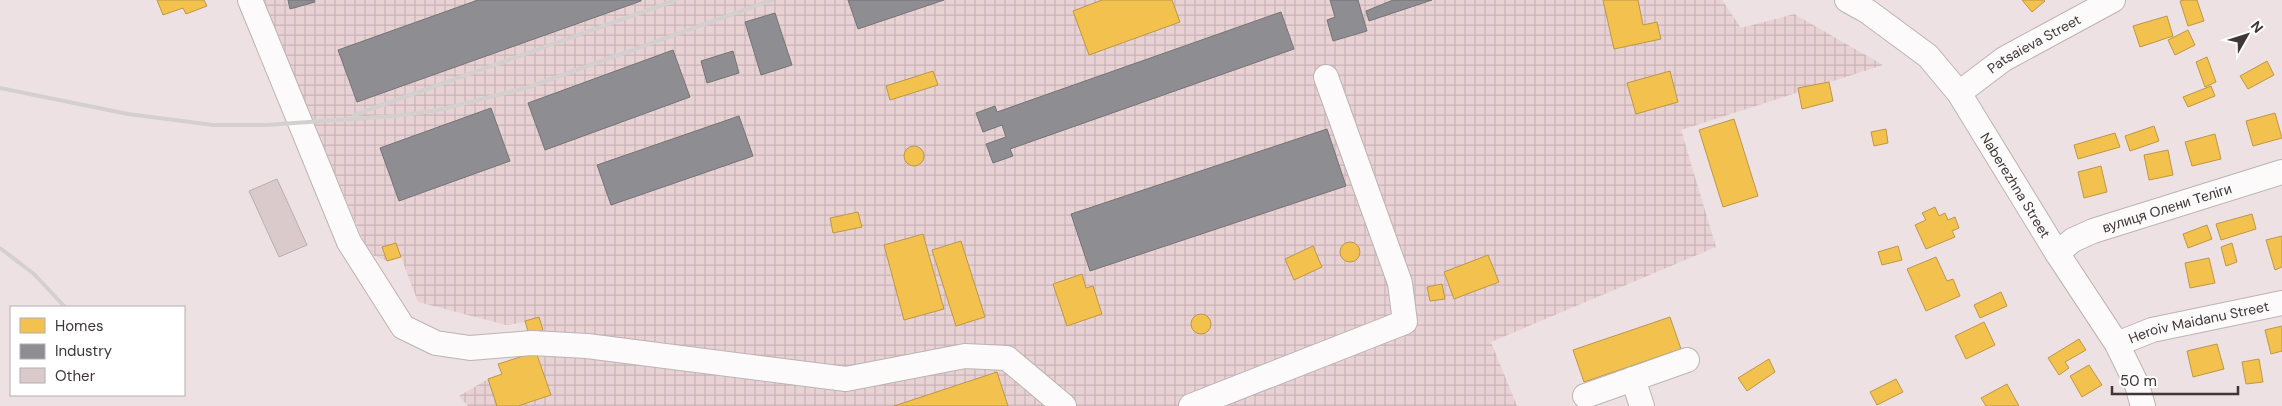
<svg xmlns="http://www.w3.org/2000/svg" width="2282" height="406" viewBox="0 0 2282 406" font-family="'DM Sans',sans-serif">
	<defs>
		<pattern id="industrial-grid" width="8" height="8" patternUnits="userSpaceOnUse" patternTransform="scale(1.25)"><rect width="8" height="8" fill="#e8d2d4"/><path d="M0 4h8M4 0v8" fill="none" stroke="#c8b5b7"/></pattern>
	</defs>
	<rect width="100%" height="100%" fill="#eee1e3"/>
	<polygon fill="url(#industrial-grid)" points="262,0 1722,0 1741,28 1794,14 1883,65 1681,130 1716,247 1491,342 1517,406 468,406 459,396 488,379 502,375 498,364 536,352 525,322 506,325 418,302 401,257 387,261 370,254 362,238"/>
	<g fill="#f2c14e" stroke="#bc9747">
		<polygon points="157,0 204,0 207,6 186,14 183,8 163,15"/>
		<polygon points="1102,0 1172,0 1180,22 1089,55 1073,11"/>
		<polygon points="1603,0 1638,0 1643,25 1657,22 1661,39 1614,49"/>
		<polygon points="2022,0 2044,0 2045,1 2032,12"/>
		<polygon points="2184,0 2197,0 2204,21 2188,26 2180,1"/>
		<polygon points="2167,16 2173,36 2140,47 2133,26"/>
		<polygon points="2188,30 2195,45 2175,55 2168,40"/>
		<polygon points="2207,57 2216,82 2205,87 2196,62"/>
		<polygon points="2267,61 2274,75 2248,89 2240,76"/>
		<polygon points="933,71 938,85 890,100 886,86"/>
		<polygon points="1670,71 1678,102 1636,114 1627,83"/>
		<polygon points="1829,82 1833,101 1802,109 1798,88"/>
		<polygon points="2211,86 2215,96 2188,107 2183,97"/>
		<polygon points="2275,113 2282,138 2253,146 2246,121"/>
		<polygon points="1734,119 1758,196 1723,207 1699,130"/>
		<polygon points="2154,126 2159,141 2130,151 2125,136"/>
		<polygon points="1886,129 1888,143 1874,146 1871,132"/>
		<polygon points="2115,133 2120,147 2078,159 2074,145"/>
		<polygon points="2215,134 2221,159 2192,166 2185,142"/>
		<circle cx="914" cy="156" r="10"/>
		<polygon points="2168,150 2173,175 2149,180 2144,155"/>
		<polygon points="2101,166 2107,192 2084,198 2078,172"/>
		<polygon points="1935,207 1939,216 1945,213 1948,220 1955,217 1959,228 1952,231 1955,237 1926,249 1915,225 1926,220 1922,213"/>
		<polygon points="858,212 862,227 833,233 830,218"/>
		<polygon points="2252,214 2256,229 2221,240 2216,224"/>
		<polygon points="2207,225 2212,239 2188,248 2183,234"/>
		<polygon points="923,234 944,309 904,320 884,245"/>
		<polygon points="2282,236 2282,267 2275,270 2266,240"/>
		<polygon points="961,241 985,317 956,326 932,250"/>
		<circle cx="1350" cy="252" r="10"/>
		<polygon points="396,243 401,257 387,261 382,247"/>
		<polygon points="2232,243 2237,262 2226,266 2221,247"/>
		<polygon points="1313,246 1322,267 1294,280 1285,259"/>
		<polygon points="1898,246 1902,260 1882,265 1878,252"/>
		<polygon points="1488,255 1499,282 1454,299 1444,272"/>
		<polygon points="1936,257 1947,281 1953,279 1960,296 1926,311 1907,269"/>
		<polygon points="2209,258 2215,283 2190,288 2185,263"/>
		<polygon points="1082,274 1086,288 1093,286 1102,314 1067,326 1053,284"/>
		<polygon points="1442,284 1445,299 1430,301 1427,287"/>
		<polygon points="2001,292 2007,306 1980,318 1974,305"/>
		<circle cx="1201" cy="324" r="10"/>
		<polygon points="539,317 543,330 529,335 525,321"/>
		<polygon points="1670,317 1681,349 1584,382 1573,350"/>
		<polygon points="1984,322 1995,345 1966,359 1955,336"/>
		<polygon points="2282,326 2282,351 2271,354 2265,330"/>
		<polygon points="2079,339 2086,350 2065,362 2069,368 2059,375 2048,358"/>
		<polygon points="2217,344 2224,369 2193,377 2187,351"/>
		<polygon points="536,352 551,395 518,406 497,406 488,379 502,374 498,364"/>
		<polygon points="1769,359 1775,372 1747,391 1738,378"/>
		<polygon points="2259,359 2263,382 2246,384 2242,362"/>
		<polygon points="2089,365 2102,385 2082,397 2070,376"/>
		<polygon points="997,372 1008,406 894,406"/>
		<polygon points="1896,379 1903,392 1877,405 1870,392"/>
		<polygon points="2007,384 2019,406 1986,406 1981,398"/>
	</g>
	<g fill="#8d8d92" stroke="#767377">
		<polygon points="288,0 314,0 315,2 290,9"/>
		<polygon points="478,0 641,0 641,1 357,102 338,50"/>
		<polygon points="848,0 944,0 858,29"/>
		<polygon points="1330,0 1358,0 1367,31 1333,41 1327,20 1335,17"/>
		<polygon points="1393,0 1432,0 1369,21 1366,11"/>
		<polygon points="1281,12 1294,49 1010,149 1013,156 993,163 986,144 1006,137 1002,125 983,132 976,113 995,106 997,112"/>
		<polygon points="775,13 792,65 761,75 745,22"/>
		<polygon points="673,50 690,97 545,150 528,103"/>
		<polygon points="733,51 739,73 707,83 701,61"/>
		<polygon points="491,108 510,161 399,201 380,148"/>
		<polygon points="739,116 753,156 611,205 597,165"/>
		<polygon points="1327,129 1346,186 1090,271 1071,214"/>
	</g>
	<polygon fill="#dacacc" stroke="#b8aeb0" points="277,179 307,245 279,257 249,191"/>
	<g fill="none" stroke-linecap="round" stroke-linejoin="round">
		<defs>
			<g id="minor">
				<polyline points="250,0 349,242 403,327 436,343 470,348 532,343 587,346 846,379 965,356 1007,358 1064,406"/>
				<path id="s1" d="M1847,0L1867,11L1928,56L1959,93L2057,253L2117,344L2137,385L2143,406"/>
				<path id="s2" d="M1959,93L2004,59L2113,0"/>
				<path id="s3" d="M2057,253L2073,240L2093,231L2282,172"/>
				<path id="s4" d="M2117,344L2152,330L2282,303"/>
				<polyline points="1633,379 1642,406"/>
				<polyline points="1585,396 1687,360"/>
				<polyline points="1191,406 1405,322 1400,283 1326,77"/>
			</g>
		</defs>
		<use href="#minor" stroke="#bcb3b4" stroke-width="26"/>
		<use href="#minor" stroke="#fcfafb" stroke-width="24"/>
		<g stroke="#d4d0d0" stroke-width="4">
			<polyline points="0,88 128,114 213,125 266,125 395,116 439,110 529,87 772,0"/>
			<polyline points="354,115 676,0"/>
			<polyline points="0,248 34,274 65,307"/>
		</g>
	</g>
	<g text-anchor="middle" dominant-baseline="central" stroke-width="5" stroke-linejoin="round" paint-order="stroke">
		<g font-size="14" fill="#3f3637" stroke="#fff">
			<text stroke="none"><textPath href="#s2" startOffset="90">Patsaieva Street</textPath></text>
			<text stroke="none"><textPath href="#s1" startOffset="255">Naberezhna Street</textPath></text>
			<text stroke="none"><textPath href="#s3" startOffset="120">вулиця Олени Теліги</textPath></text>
			<text stroke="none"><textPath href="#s4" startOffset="85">Heroiv Maidanu Street</textPath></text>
		</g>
	</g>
	<rect x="10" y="306" width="175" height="90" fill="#ffffff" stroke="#b2afaf"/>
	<rect x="20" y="318" width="25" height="15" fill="#f2c14e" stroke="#b2afaf"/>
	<text x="55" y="331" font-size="15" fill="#3f3637">Homes</text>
	<rect x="20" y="344" width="25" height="15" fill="#8d8d92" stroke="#b2afaf"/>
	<text x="55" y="356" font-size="15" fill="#3f3637">Industry</text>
	<rect x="20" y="368" width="25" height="15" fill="#dacacc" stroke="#b2afaf"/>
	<text x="55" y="381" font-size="15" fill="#3f3637">Other</text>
	<g transform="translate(2247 35) rotate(51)" stroke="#ffffff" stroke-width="4" paint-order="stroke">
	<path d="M0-4L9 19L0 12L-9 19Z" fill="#3f3637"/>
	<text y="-8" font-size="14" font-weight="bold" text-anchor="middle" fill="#3f3637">N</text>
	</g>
	<path d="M2112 386v8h126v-8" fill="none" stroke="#3f3637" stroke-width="2.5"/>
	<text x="2120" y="386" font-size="15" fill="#3f3637" stroke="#ffffff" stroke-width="4" paint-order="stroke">50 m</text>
</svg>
